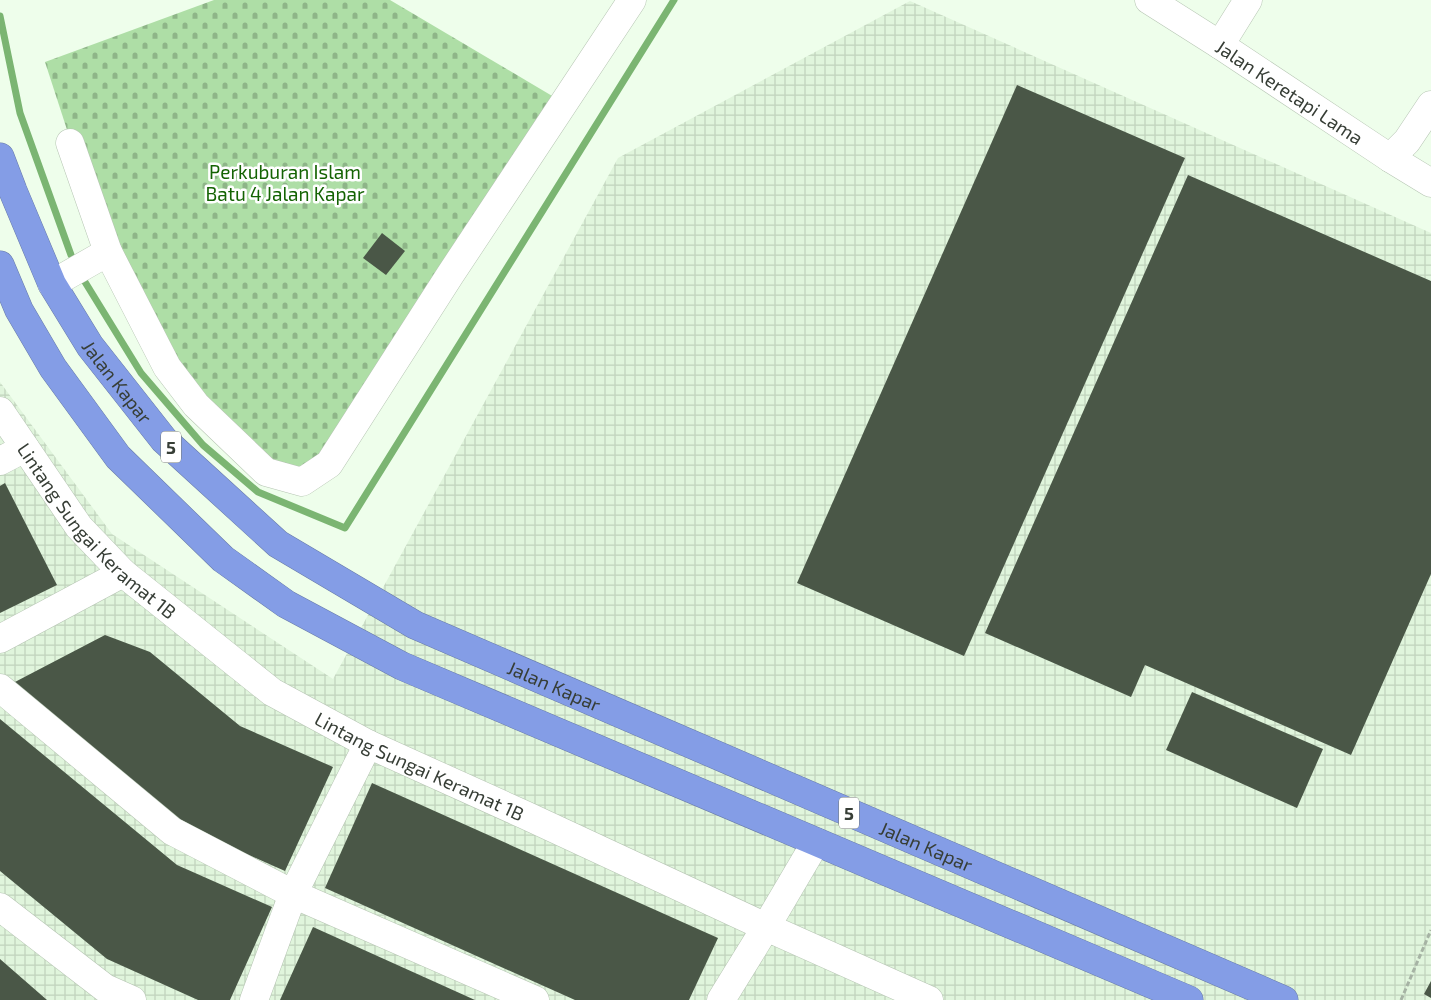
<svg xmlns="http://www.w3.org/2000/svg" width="1431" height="1000" viewBox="0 0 1431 1000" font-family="'Exo 2',sans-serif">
	<defs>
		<pattern id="industrial-grid" width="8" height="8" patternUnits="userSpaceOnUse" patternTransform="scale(1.25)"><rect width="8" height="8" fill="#e0f5dc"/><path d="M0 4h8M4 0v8" fill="none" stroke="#c1d3bd"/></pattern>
		<pattern id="cemetery-stones" width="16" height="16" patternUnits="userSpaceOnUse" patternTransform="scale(1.25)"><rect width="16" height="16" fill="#aedea6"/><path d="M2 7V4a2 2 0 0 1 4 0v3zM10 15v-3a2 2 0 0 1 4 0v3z" fill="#8eb588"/></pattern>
	</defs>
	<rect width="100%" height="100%" fill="#eefeeb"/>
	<polygon fill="url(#industrial-grid)" points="910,1 1431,233 1431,1000 0,1000 0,382 112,534 333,679 618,158"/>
	<polygon fill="url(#cemetery-stones)" points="214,0 390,0 559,100 313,466 293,475 262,459 168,353 84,182 45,62"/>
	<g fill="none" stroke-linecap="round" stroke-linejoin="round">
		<g stroke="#7bb572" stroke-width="7">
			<polyline points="0,16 20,113 71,255"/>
			<polyline points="85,282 141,373 203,445 258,492 345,528 674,0"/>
		</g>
	</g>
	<g fill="#4a5747">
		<polygon points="1017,85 1185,158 964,656 797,583"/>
		<polygon points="1188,175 1431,281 1431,574 1351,755 1145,665 1131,697 985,633"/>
		<polygon points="382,233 405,251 386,275 363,258"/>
		<polygon points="5,483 57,585 0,613 0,486"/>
		<polygon points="105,635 150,652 240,726 333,767 285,871 188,828 13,683"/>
		<polygon points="1192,692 1323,749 1297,808 1166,750"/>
		<polygon points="0,719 177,865 272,907 230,1000 198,1000 107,959 0,871"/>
		<polygon points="372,783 718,938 689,1000 575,1000 325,888"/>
		<polygon points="313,927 475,1000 280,1000"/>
		<polygon points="0,959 47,1000 0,1000"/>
		<polygon points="1431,981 1431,998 1424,994"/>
	</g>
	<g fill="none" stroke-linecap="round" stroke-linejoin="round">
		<defs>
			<g id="minor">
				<path id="s1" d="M1149,0L1220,45L1390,158L1431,183"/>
				<polyline points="1220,45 1248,0"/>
				<polyline points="70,143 108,252 167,367 196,405 266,472 302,482 329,464 450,275 632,0"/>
				<polyline points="1390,158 1407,141 1431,105"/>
				<polyline points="52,284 108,252"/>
				<path id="s2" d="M0,411L79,527L123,573L272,692L368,744L525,815L766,927L929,1000"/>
				<polyline points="0,461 25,448"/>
				<polyline points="0,639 123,573"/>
				<polyline points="0,688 172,831 293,894 535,1000"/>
				<polyline points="0,907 105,988 132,1000"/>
				<polyline points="254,1000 293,894 368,744"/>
				<polyline points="721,1000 766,927 816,842"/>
			</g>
			<g id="highway">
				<path id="s3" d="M0,157L13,191L52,284L90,346L164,440L278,544L415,625L1284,1000"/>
				<polyline points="0,265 19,310 53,368 118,457 223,559 286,604 402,666 1189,1000"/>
			</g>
		</defs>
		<use href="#minor" stroke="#b6c5b3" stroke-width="29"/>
		<use href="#highway" stroke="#697ca8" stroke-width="29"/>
		<polyline stroke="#a6b3a4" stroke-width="3" stroke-dasharray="5 2.5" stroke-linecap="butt" points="1401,1000 1431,930"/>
		<use href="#minor" stroke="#fff" stroke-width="28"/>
		<use href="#highway" stroke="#849de6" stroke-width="28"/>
	</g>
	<g text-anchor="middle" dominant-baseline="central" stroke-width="5" stroke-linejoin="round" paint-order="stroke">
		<g fill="#fff" stroke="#737872" stroke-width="1">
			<rect x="161" y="431.5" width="20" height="31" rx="4"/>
			<rect x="839" y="797.5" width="20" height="31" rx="4"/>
		</g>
		<g font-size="18" font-weight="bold" fill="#373e36">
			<text x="171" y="447">5</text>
			<text x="849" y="813">5</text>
		</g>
		<g font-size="19" fill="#373e36" stroke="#fff">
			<text stroke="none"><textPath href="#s1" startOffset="168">Jalan Keretapi Lama</textPath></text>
			<text stroke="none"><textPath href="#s3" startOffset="255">Jalan Kapar</textPath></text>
			<text stroke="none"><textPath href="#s2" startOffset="155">Lintang Sungai Keramat 1B</textPath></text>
			<text stroke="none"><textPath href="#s3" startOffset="795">Jalan Kapar</textPath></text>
			<text stroke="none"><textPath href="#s2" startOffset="560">Lintang Sungai Keramat 1B</textPath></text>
			<text stroke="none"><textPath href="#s3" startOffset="1200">Jalan Kapar</textPath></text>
		</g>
		<g font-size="19" fill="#146303" stroke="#fff">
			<text x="285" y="171">Perkuburan Islam<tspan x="285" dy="22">Batu 4 Jalan Kapar</tspan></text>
		</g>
	</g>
</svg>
